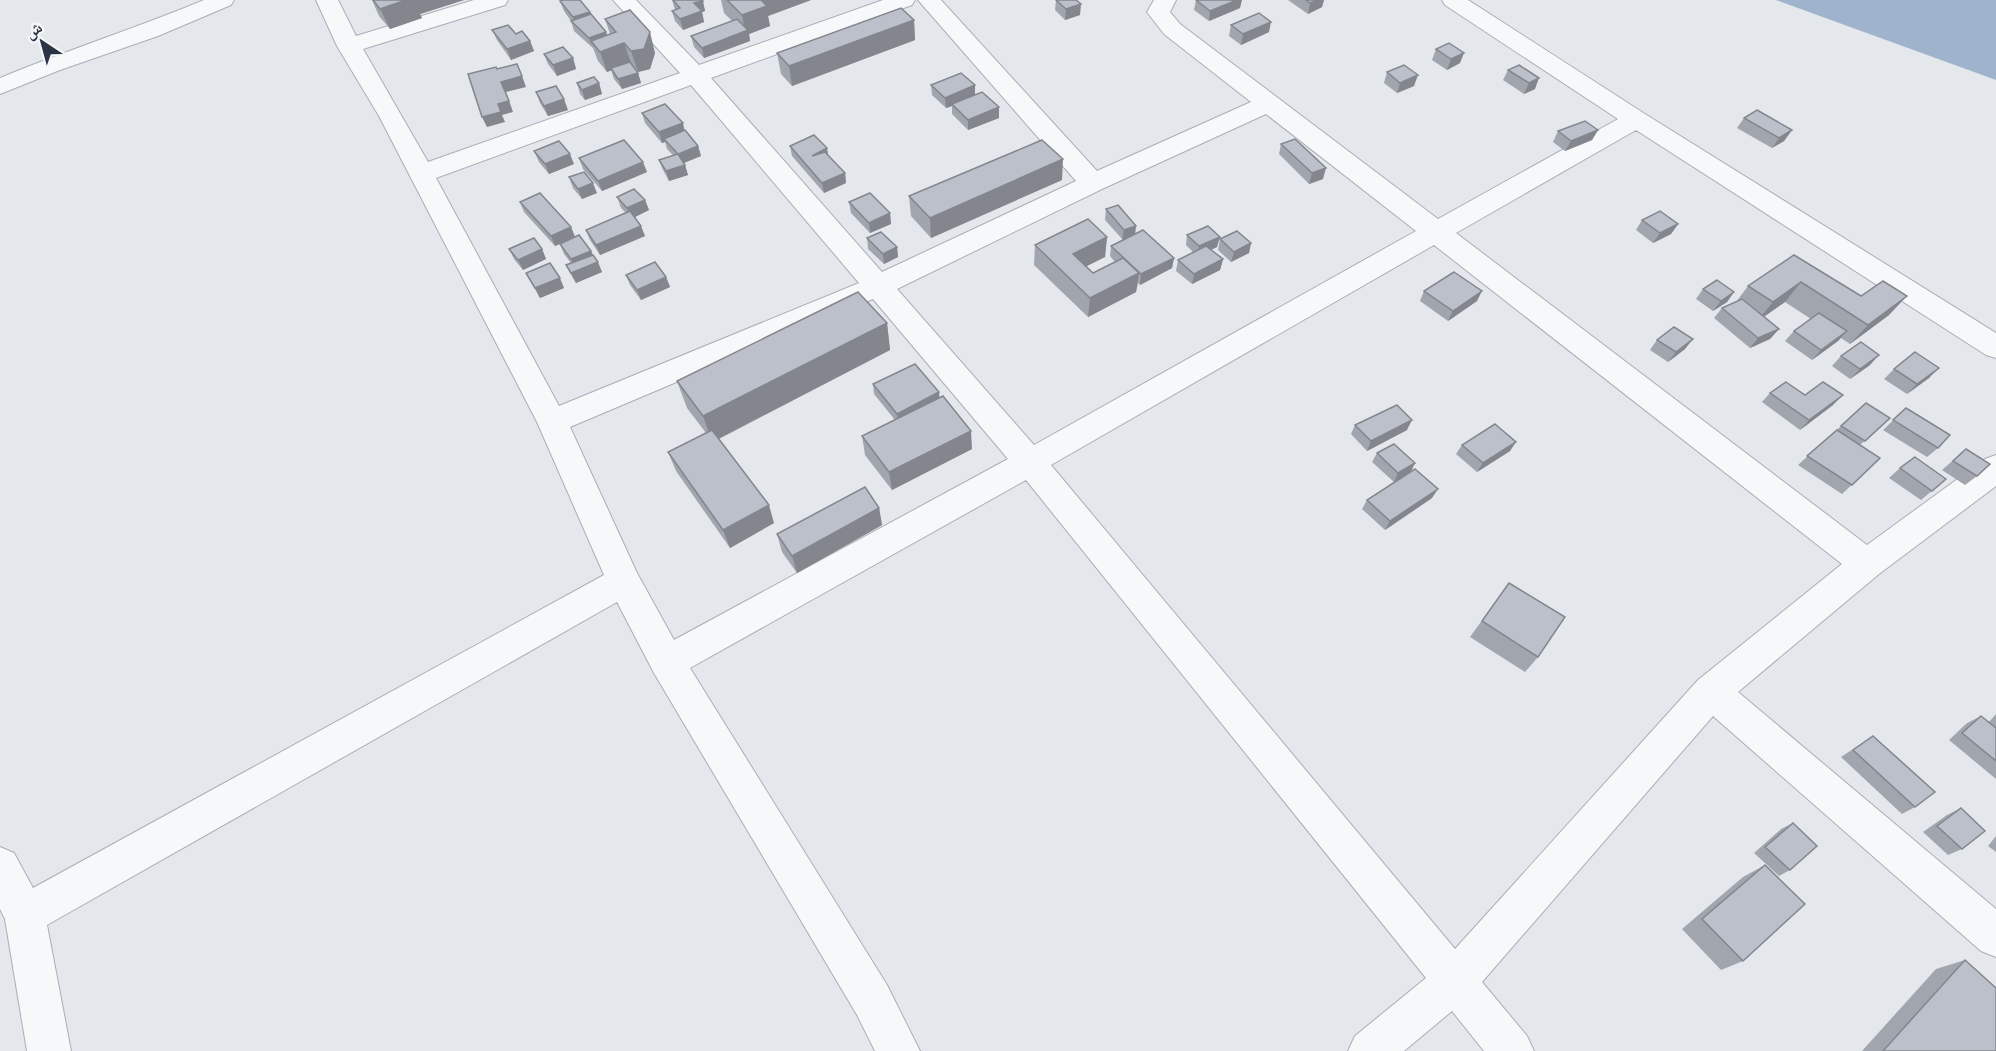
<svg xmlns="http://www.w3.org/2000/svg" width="1996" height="1051" viewBox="0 0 1996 1051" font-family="Manrope,'Noto Naskh Arabic',sans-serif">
	<rect width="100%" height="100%" fill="#e4e7ec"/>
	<polygon fill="#9fb4cc" points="1776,0 1996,0 1996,80"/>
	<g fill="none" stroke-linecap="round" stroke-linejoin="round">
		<defs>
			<g id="street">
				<path d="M204,0H234L231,5L158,36L60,70L0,94V78C67,50 137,28 204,0Z"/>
				<path d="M316,0H338L356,36L474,0H508L505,5L363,49L428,162L680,73L613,0H636L699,65L883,0H915L912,5L711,78L882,272L1076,181L918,0H941L1097,171L1251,102L1164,34L1147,12L1154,0H1176L1170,12L1180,24L1438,219L1618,119L1445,5L1442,0H1468L1645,114L1996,333V358L1986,355L1636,130L1456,233L1867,545L1985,459L1996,455V486L1879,574L1738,692L1996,909V957L1981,951L1713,716L1482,982L1527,1036L1534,1051H1484L1452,1011L1404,1051H1348L1355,1036L1426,978L1026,480L690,668L887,985L920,1051H875L857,1015L654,673L617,602L47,925L71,1051H27L5,919L0,909V847L14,853L33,888L604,575L537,422L379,116L337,46ZM691,85L859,283L559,406L436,178ZM1266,114L1416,231L1034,445L897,289L1102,189ZM1434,245L1842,564L1698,680L1455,949L1051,465ZM873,299L1008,459L674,640L637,573L570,427Z"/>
			</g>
		</defs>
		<use href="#street" stroke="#a9aeb7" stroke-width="2"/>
		<use href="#street" fill="#f7f8fa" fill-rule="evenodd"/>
	</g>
	<g fill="#a1a5ae">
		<polygon points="372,0 464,0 420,14 422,18 390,29 379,16"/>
		<polygon points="672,0 702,0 705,11 702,12 704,22 683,30 675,21 672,11 675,10"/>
		<polygon points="721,0 811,0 768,16 770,26 749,34 750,41 704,58 694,47 691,36 732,21 724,13"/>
		<polygon points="1056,0 1080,15 1065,20 1055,10"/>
		<polygon points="1196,0 1240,8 1209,21 1194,10"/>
		<polygon points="1288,0 1324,0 1322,7 1308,14"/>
		<polygon points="560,1 590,12 591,14 606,32 607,35 610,34 605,19 655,53 650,69 638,72 633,66 638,73 641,83 622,89 614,79 611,70 607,72 598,61 593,48 574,31 571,21 564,11"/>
		<polygon points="914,20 915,40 792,86 781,74 777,53"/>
		<polygon points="1231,25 1269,32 1241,45 1229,36"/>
		<polygon points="492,30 516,34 530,41 534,51 511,60 497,40"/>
		<polygon points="1436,49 1460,63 1447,70 1432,60"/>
		<polygon points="544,54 573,58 576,69 557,76 548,64"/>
		<polygon points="1519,65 1535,89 1524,94 1503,80 1508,70"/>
		<polygon points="1387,72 1414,86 1397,93 1384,83"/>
		<polygon points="577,83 599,83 602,94 585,100 580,94"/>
		<polygon points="931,85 975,94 999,107 999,118 968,130 952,114 952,106 946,108 932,95"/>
		<polygon points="536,92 568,110 548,116 540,103"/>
		<polygon points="642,113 685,131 698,146 701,156 684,163 688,175 669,181 663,170 659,160 673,155 667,149 665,142 662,143 645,123"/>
		<polygon points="1744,118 1792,130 1784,141 1772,148 1737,128"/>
		<polygon points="1598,130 1592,140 1565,151 1553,142 1558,131"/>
		<polygon points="1281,144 1323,179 1309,184 1279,154"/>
		<polygon points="790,146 829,156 845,173 846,183 824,193 792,156"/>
		<polygon points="534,151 574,164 549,174 539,162"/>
		<polygon points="579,158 647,172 602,191 583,169"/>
		<polygon points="569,177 597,193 582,199 573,188"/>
		<polygon points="1062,180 931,238 911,216 909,196"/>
		<polygon points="617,197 645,200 649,210 635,217 645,236 600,255 590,240 586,230 626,213 621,208"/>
		<polygon points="520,202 571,227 575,237 591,251 602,272 576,283 571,275 566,265 571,263 564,254 560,244 555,246 524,212"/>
		<polygon points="849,202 890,213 891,224 870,233 851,213"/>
		<polygon points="1106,209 1135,234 1174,258 1172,268 1140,285 1138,283 1136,292 1088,317 1034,265 1035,245 1107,237 1105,257 1086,266 1093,273 1115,262 1110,256 1111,246 1123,240 1105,220"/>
		<polygon points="1642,220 1678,224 1671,234 1653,243 1636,230"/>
		<polygon points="1187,235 1217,247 1211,250 1223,259 1220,270 1192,284 1176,271 1178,260 1193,252 1186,245"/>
		<polygon points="867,238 897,247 898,257 884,264 868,249"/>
		<polygon points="1220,239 1251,243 1249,253 1231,262 1218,250"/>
		<polygon points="509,249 542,249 546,259 523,270 514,259"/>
		<polygon points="1794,255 1889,315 1850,344 1841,338 1838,341 1812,360 1785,341 1794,331 1811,319 1785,302 1764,317 1779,329 1770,339 1750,348 1714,318 1722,308 1736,302 1748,286"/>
		<polygon points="526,273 564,288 540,298"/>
		<polygon points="626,275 666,277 670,287 641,300 630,285"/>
		<polygon points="1703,289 1734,292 1727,302 1713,311 1696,299"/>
		<polygon points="1424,291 1477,301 1448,321 1420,301"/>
		<polygon points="887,323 890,350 719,439 774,523 730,548 676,471 668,452 706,433 687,408 677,381"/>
		<polygon points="1657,340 1685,349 1668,362 1650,350"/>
		<polygon points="1841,356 1870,365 1850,379 1832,366"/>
		<polygon points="1894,369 1929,378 1907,394 1884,379"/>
		<polygon points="873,384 939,392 939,398 972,449 892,490 865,455 862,436 895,420 874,394"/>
		<polygon points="1770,393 1833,405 1800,430 1762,402"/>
		<polygon points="1906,408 1938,448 1927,457 1883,430"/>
		<polygon points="1890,418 1860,445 1880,458 1842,494 1798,465 1841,426"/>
		<polygon points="1355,425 1407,430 1367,451 1351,434"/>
		<polygon points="1462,445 1510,451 1477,472 1456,454"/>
		<polygon points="1966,449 1977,476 1965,485 1942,470"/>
		<polygon points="1377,453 1415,463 1411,471 1432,498 1385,530 1362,509 1367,500 1394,482 1372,462"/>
		<polygon points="1900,468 1946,479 1921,500 1889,478"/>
		<polygon points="879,508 882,525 797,573 782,552 777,534"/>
		<polygon points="1509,583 1538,657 1525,672 1470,637"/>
		<polygon points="1996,714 1996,779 1949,740 1967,723 1981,716 1989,722"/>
		<polygon points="1873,736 1915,807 1902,814 1841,757"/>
		<polygon points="1961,808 1962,849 1948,855 1923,832 1947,815"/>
		<polygon points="1793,823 1790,870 1779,876 1754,853 1781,829"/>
		<polygon points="1996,836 1996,852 1988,846"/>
		<polygon points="1765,865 1743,961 1721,970 1682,929 1743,877"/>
		<polygon points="1965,960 1996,1051 1862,1051 1936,969"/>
	</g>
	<g fill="#83868d">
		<polygon points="406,0 464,0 420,14 422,18 390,29 380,9"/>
		<polygon points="759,0 811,0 768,16 770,26 749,34 750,41 704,58 702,48 745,31 742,15"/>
		<polygon points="1237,0 1242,0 1240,8 1209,21 1210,11"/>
		<polygon points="1318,0 1324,0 1322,7 1308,14 1310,3"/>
		<polygon points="703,1 705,11 702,12 704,22 683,30 680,19 694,3"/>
		<polygon points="1081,4 1080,15 1065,20 1066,9"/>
		<polygon points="590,12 593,22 576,25 573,17"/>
		<polygon points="914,20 915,40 792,86 789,66"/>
		<polygon points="1271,22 1269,32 1241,45 1243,34"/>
		<polygon points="606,32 609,42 591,41 593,48 589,38"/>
		<polygon points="650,32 655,53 650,69 638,72 631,51"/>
		<polygon points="530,41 534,51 511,60 507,49"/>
		<polygon points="624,43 631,63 607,72 600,52"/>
		<polygon points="1464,53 1460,63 1447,70 1451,59"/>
		<polygon points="573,58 576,69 557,76 553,65"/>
		<polygon points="638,73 641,83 622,89 618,79"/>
		<polygon points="1418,75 1414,86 1397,93 1400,83"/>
		<polygon points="522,76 526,87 506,92 513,112 502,115 505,122 487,127 482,117 501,82"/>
		<polygon points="1539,78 1535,89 1524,94 1529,83"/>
		<polygon points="599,83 602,94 585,100 582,90"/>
		<polygon points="975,85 975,96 952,104 952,106 946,108 945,98"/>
		<polygon points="564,99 568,110 548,116 544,106"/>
		<polygon points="999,107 999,118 968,130 968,120"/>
		<polygon points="683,123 685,133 664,139 665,142 662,143 659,132"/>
		<polygon points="1598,130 1592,140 1565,151 1571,141"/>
		<polygon points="1792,130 1784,141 1772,148 1779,138"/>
		<polygon points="698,146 701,156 681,164 678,154"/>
		<polygon points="827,148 829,159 812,156"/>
		<polygon points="570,154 574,164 549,174 545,164"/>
		<polygon points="1063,159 1062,180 931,238 930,218"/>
		<polygon points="643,162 647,172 602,191 598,181"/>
		<polygon points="685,165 688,175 669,181 666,171"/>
		<polygon points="1326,168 1323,179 1309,184 1312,173"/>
		<polygon points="845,173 846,183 824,193 822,183"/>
		<polygon points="593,183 597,193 582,199 578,189"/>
		<polygon points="645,200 649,210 631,219 627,208"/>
		<polygon points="890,213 891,224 870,233 869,223"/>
		<polygon points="1678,224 1671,234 1653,243 1660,233"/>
		<polygon points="641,226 645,236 600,255 596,245"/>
		<polygon points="1136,226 1135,236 1122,240 1124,230"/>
		<polygon points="571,227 575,237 555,246 551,236"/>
		<polygon points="1107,237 1105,257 1071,274 1073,254"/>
		<polygon points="1220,237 1217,247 1197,256 1199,246"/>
		<polygon points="1251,243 1249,253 1231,262 1234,252"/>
		<polygon points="897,247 898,257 884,264 883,254"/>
		<polygon points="542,249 546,259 523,270 518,260"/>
		<polygon points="591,251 595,261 576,270 571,259"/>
		<polygon points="1174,258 1172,268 1140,285 1141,274"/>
		<polygon points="1223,259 1220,270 1192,284 1194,274"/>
		<polygon points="598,262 602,272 576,283 571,273"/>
		<polygon points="1139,273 1136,292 1088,317 1090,298"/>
		<polygon points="666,277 670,287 641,300 637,290"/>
		<polygon points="560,278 564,288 540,298 535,288"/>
		<polygon points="1801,282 1785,302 1757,321 1773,302"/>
		<polygon points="1482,291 1477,301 1448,321 1453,311"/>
		<polygon points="1734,292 1727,302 1713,311 1721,301"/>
		<polygon points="1907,296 1889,315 1850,344 1868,325"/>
		<polygon points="887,323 890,350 712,442 703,416"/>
		<polygon points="1779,329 1770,339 1750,348 1758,338"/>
		<polygon points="1847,331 1838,341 1812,360 1821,350"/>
		<polygon points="1693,339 1685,349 1668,362 1676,352"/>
		<polygon points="1879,355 1870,365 1850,379 1860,369"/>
		<polygon points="1939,368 1929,378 1907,394 1917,384"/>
		<polygon points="939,392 940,402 898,423 897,414"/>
		<polygon points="1843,395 1833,405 1800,430 1809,420"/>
		<polygon points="1412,420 1407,430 1367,451 1371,441"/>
		<polygon points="971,431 972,449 892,490 889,472"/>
		<polygon points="1516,442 1510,451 1477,472 1483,463"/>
		<polygon points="1415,463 1410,473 1394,482 1398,473"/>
		<polygon points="1438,489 1432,498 1385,530 1390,521"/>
		<polygon points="769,505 774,523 730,548 723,530"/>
		<polygon points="879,508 882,525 797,573 792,556"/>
	</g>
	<g fill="#bbc0ca" stroke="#83868d" stroke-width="1.5">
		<polygon points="373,0 406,0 380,9"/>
		<polygon points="563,0 580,0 590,12 573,17 560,1"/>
		<polygon points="673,0 702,0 703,1 694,3 702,11 680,19 672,11 680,8"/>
		<polygon points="727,0 761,0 767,6 742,15"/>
		<polygon points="1056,0 1076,0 1081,4 1066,9"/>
		<polygon points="1196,0 1237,0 1210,11"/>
		<polygon points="1306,0 1318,0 1310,3"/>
		<polygon points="901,8 914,20 789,66 777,53"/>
		<polygon points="630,10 650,32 644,49 631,51 624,43 600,52 591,41 616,32 605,19"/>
		<polygon points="1259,13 1271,22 1243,34 1231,25"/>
		<polygon points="591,14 606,32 589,38 571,21"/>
		<polygon points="737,19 748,30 702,48 691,36"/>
		<polygon points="508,25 516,34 522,31 530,41 507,49 492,30"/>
		<polygon points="1449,43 1464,53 1451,59 1436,49"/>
		<polygon points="563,47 573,58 553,65 544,54"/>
		<polygon points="630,62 638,73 618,79 611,68"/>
		<polygon points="517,64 522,76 501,82 509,101 498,104 501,112 482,117 468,74 496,67 497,69"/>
		<polygon points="1404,65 1418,75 1400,83 1387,72"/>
		<polygon points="1519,65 1539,78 1529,83 1508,70"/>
		<polygon points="961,73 975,85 945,98 931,85"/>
		<polygon points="594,77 599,83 582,90 577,83"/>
		<polygon points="556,86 564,99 544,106 536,92"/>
		<polygon points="982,92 999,107 968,120 952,104"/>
		<polygon points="665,104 683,123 659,132 642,113"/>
		<polygon points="1757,110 1792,130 1779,138 1744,118"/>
		<polygon points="1585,121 1598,130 1571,141 1558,131"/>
		<polygon points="685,130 698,146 678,154 685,165 666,171 659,160 678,154 664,139"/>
		<polygon points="814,135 827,148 812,156 825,152 845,173 822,183 790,146"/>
		<polygon points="1295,139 1326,168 1312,173 1281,144"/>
		<polygon points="624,140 643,162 598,181 579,158"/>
		<polygon points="1042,140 1063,159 930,218 909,196"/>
		<polygon points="559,141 570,154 545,164 534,151"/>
		<polygon points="584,172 593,183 578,189 569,177"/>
		<polygon points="634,189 645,200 627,208 617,197"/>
		<polygon points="540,193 571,227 551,236 520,202"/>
		<polygon points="870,193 890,213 869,223 849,202"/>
		<polygon points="1118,205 1136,226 1124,230 1106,209"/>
		<polygon points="630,211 641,226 596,245 586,230"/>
		<polygon points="1660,211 1678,224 1660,233 1642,220"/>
		<polygon points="1088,219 1107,237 1073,254 1093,273 1123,258 1139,273 1090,298 1035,245"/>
		<polygon points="1208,226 1220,237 1199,246 1187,235"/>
		<polygon points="1143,230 1174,258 1141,274 1111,246"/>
		<polygon points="1237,231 1251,243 1234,252 1220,239"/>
		<polygon points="881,232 897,247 883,254 867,238"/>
		<polygon points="579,235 591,251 571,259 560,244"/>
		<polygon points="534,238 542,249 518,260 509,249"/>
		<polygon points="1206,246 1223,259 1194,274 1178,260"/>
		<polygon points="593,255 598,262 571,273 566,265"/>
		<polygon points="1794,255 1861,296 1883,281 1907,296 1868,325 1801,282 1773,302 1748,286"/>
		<polygon points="655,262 666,277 637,290 626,275"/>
		<polygon points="550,263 560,278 535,288 526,273"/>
		<polygon points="1454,272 1482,291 1453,311 1424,291"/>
		<polygon points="1717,280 1734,292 1721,301 1703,289"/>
		<polygon points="858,292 887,323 703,416 677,381"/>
		<polygon points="1742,299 1779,329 1758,338 1722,308"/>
		<polygon points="1819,313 1847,331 1821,350 1794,331"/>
		<polygon points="1674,327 1693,339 1676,352 1657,340"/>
		<polygon points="1861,342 1879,355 1860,369 1841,356"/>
		<polygon points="1915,352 1939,368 1917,384 1894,369"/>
		<polygon points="915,364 939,392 897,414 873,384"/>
		<polygon points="1786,382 1805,395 1823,382 1843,395 1809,420 1770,393"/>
		<polygon points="943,396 971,431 889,472 862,436"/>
		<polygon points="1866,403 1890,418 1865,441 1841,426"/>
		<polygon points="1397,405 1412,420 1371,441 1355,425"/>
		<polygon points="1906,408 1950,435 1938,448 1893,420"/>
		<polygon points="1495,424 1516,442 1483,463 1462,445"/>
		<polygon points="712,430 769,505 723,530 668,452"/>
		<polygon points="1837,430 1880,458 1852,485 1807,456"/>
		<polygon points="1394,444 1415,463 1398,473 1377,453"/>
		<polygon points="1966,449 1990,464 1977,476 1953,461"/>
		<polygon points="1915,457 1946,479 1932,491 1900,468"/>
		<polygon points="1415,469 1438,489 1390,521 1367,500"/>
		<polygon points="865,487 879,508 792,556 777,534"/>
		<polygon points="1509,583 1565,617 1538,657 1482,621"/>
		<polygon points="1981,716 1996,728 1996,761 1962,733"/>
		<polygon points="1873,736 1935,792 1915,807 1853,750"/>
		<polygon points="1961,808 1985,831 1962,849 1937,826"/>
		<polygon points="1793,823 1817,846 1790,870 1765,847"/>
		<polygon points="1765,865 1805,904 1743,961 1702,919"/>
		<polygon points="1965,960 1996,988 1996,1051 1883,1051"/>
	</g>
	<g transform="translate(42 42) rotate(324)" stroke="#f4f6f9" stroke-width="4.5" paint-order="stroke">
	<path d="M0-4.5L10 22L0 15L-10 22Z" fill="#2b3445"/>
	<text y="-9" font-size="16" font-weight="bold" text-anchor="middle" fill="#2b3445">ش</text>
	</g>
</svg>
